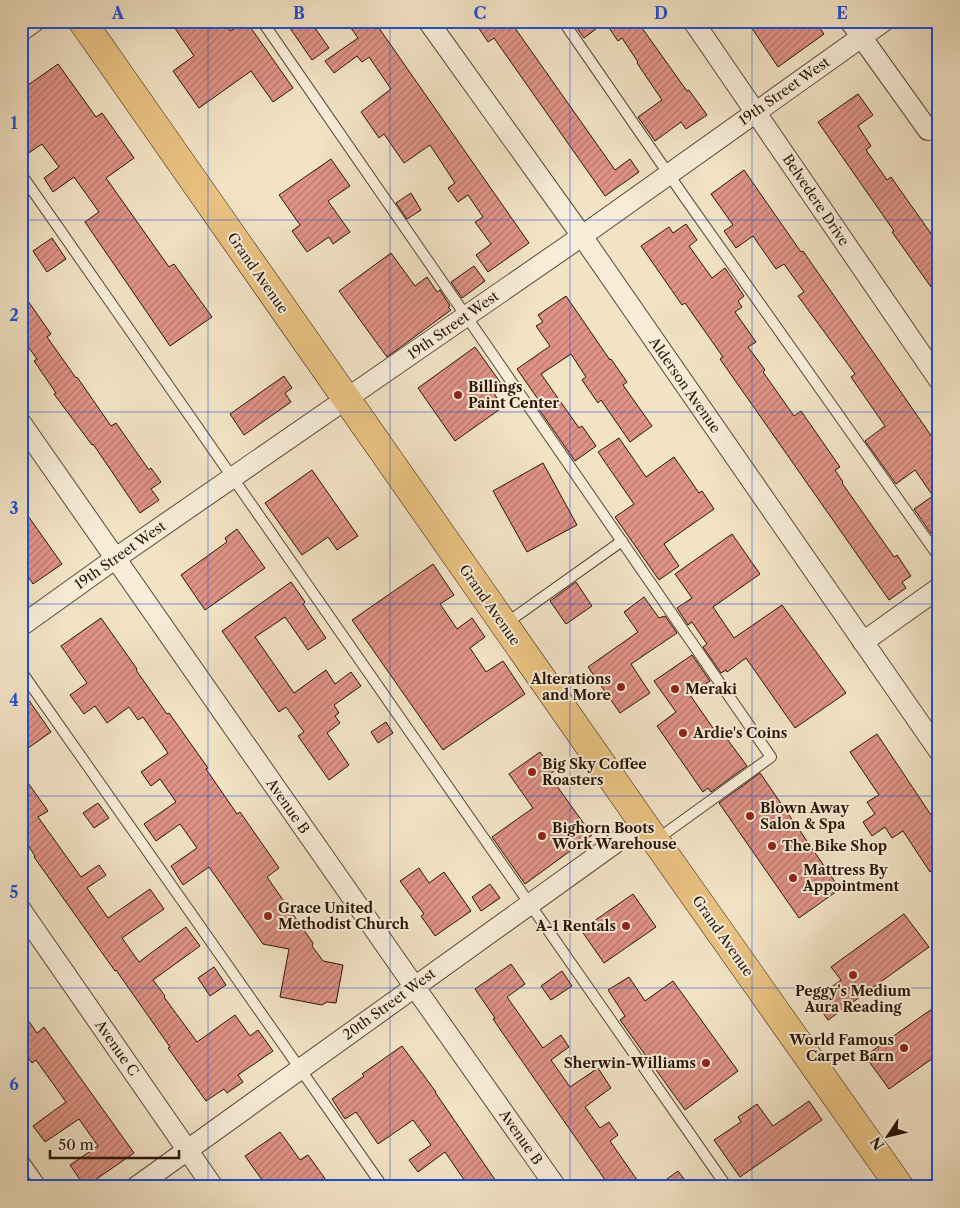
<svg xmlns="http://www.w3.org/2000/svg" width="960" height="1208" viewBox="0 0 960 1208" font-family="'Libre Caslon Text',serif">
	<defs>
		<pattern id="building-hatch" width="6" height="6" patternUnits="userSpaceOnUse" patternTransform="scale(1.25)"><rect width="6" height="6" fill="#e09386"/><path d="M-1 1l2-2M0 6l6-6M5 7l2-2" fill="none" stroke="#b6776c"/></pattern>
	</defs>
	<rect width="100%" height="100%" fill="#f2e3c5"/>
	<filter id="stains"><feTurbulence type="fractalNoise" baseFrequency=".004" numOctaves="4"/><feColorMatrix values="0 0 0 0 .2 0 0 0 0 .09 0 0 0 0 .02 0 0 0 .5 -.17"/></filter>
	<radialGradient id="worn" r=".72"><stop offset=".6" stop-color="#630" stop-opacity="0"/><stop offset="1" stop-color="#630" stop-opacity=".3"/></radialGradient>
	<g fill="url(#building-hatch)" stroke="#2a1405">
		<polygon points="170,21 224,21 230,31 246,21 293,88 273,102 251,71 199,108 173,71 194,56"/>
		<polygon points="285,21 310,21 329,48 312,60"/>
		<polygon points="346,21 374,21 529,243 488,272 476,255 491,244 475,222 483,217 468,195 458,202 448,188 455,183 430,145 404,163 384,134 379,138 361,112 391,89 369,57 362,62 357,56 334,73 325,61 358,38"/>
		<polygon points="474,21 510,21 615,170 630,159 639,172 605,196 494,38 488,42"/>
		<polygon points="572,21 637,21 687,91 689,90 707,115 686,129 681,122 655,141 638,117 662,100 637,63 638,62 622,38 618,41 605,22 584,38"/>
		<polygon points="747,21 815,21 824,34 778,67"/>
		<polygon points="58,64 96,117 102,113 134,158 106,178 169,267 174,264 212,317 170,346 85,222 99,212 74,177 53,192 44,178 59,167 42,144 21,158 21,90"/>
		<polygon points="858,94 873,115 858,126 871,146 866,150 887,180 891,177 939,245 939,281 931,287 892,232 894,231 818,122"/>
		<polygon points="331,159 350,186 328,201 350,232 333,244 329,237 307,252 292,231 300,225 279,195"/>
		<polygon points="744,170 801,252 803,251 939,447 939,545 914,509 933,496 915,470 896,484 865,441 885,426 851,377 855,374 798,296 804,292 784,264 776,269 753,236 736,248 724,231 733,225 711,194"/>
		<polygon points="411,193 421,210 407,219 396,203"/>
		<polygon points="686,224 697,240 689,246 712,278 725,268 744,296 738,301 742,307 735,312 756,342 748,347 765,370 763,372 794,416 801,411 840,467 835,470 843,482 842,483 894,557 897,555 911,576 902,582 906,588 889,600 720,359 723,357 685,303 682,305 641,246 669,227 673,233"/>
		<polygon points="52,238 66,259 47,272 33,251"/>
		<polygon points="391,253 415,286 427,277 437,292 440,290 450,306 448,307 451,310 387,357 339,291"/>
		<polygon points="474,266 485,281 462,298 451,282"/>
		<polygon points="21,291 51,334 47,337 76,378 77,377 111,426 116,423 149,470 151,468 161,482 151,489 159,500 140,513 93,444 92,445 54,394 56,393 34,361 37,359 21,337"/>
		<polygon points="566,296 610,360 611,359 627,382 623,385 652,426 630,442 601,400 598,403 582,380 586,377 571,354 541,374 579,428 582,426 596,446 575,461 536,405 540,402 517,369 550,346 536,326 543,322 538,315"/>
		<polygon points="475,347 500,382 491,389 503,407 455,441 418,388"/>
		<polygon points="284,376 292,388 285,393 291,402 244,435 230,414"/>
		<polygon points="619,438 646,477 674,457 699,493 702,491 714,509 664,544 679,566 659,580 615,517 634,504 598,452"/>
		<polygon points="543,463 577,525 527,552 493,491"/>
		<polygon points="312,470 358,536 337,550 328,537 302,555 265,503"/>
		<polygon points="21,506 62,564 33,584 21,566"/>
		<polygon points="237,529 265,568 205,610 181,575 227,542 225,538"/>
		<polygon points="732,534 760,574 713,607 734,638 782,605 846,693 795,728 746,658 727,672 726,670 721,673 703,647 707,644 692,622 688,625 677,608 692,598 675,574"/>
		<polygon points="433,564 454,595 440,604 457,629 472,618 485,637 470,648 486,672 503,661 525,694 443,750 352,620"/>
		<polygon points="291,582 305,602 303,604 326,638 308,650 285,617 255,637 294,693 326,670 335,684 351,672 361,686 334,705 339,713 335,716 340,723 327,733 349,765 329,780 298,736 304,732 286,707 279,712 222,631"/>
		<polygon points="576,582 592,606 566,624 550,601"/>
		<polygon points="644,597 659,618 665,616 677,633 631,664 650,693 620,713 588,667 638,632 624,612"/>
		<polygon points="101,618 137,669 136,670 167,714 169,713 208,768 206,769 237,814 240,812 279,868 267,877 313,943 312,946 323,961 343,965 336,1003 327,1002 322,1005 280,997 289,949 263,944 209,867 183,885 171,866 197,848 180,824 156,841 144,824 176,802 160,779 151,786 141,772 168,753 143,717 138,720 129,707 107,723 95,706 84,714 70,695 87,683 61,646"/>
		<polygon points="692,655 710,681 690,695 715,731 719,728 747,766 711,792 708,788 703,792 657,726 676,712 654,681"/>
		<polygon points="21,689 51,732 21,753"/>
		<polygon points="386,722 393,733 378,743 371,732"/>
		<polygon points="877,734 939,827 939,866 930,872 903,831 892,838 885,827 872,836 863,822 875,814 867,802 879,795 850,752"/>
		<polygon points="540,752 554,771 549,775 592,835 525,884 492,837 533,808 509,774"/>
		<polygon points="21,773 48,811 38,817 81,877 99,865 106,875 87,888 108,918 150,889 164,909 122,938 139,962 186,927 200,946 153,980 165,996 164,997 197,1042 235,1015 250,1036 258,1030 273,1051 238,1075 243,1082 227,1093 224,1089 206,1101 168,1048 170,1047 116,970 115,971 34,857 35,856 21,835"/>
		<polygon points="760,773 840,889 799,918 719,803"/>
		<polygon points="98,803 109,818 94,828 83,813"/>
		<polygon points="419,868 429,883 444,872 471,911 435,936 421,916 424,914 400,881"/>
		<polygon points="490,884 500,898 481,911 472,897"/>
		<polygon points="633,894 656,927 604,963 581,930"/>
		<polygon points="904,914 929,947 828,1020 814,1000 841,980 831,967"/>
		<polygon points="511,964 525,984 507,997 543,1048 561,1035 569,1047 551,1060 570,1087 598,1068 611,1088 585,1107 600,1128 609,1122 618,1135 610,1141 642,1187 610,1187 515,1051 493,1019 495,1018 475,989"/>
		<polygon points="214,967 226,985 210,996 198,978"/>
		<polygon points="562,971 572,986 551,1000 541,986"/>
		<polygon points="629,977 645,1001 673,981 738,1071 685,1110 620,1020 625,1016 608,990"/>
		<polygon points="939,1004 939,1054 889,1089 865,1056"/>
		<polygon points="21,1010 37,1033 44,1027 134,1153 85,1187 70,1165 98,1146 79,1119 45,1142 33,1126 66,1102 36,1060 32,1063 21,1048"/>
		<polygon points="402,1046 436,1092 435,1092 500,1187 469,1187 445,1152 418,1172 409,1160 431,1145 413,1120 378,1144 356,1112 345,1119 332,1099 364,1076 362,1074"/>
		<polygon points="809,1101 822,1120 740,1177 714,1140 741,1122 738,1117 757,1104 773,1126"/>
		<polygon points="280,1132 300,1160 308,1155 326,1180 316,1187 267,1187 245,1156"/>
		<polygon points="678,1171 690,1187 656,1187"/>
	</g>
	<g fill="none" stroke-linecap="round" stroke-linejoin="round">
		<defs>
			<g id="lane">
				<polyline points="262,21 771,757 656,840"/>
				<polyline points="563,21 683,195 939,557"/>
				<polyline points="938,127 939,128"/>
				<polyline points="21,174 727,1187"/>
				<polyline points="505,624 622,541"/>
				<polyline points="21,671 383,1187"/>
				<polyline points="21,1157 42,1187"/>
			</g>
			<g id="street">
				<polyline points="428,21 582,236 939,751"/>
				<polyline points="693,21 939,380"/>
				<polyline points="850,21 928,130"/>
				<polyline points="21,31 35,21"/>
				<polyline points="21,423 414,986 556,1187"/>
				<polyline points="21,626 116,558 582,236 884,21"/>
				<polyline points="863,642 939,588"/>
				<polyline points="21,910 213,1187"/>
				<polyline points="136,1187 643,823"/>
			</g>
			<polyline id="primary" points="82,21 655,840 900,1187"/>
		</defs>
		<use href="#lane" stroke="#5c4835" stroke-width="12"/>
		<use href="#street" stroke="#5c4835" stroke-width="22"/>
		<use href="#primary" stroke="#2a1405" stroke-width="29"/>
		<use href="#lane" stroke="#f7edd9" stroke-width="10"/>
		<use href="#street" stroke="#f7edd9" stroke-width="20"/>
		<use href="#primary" stroke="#e9c282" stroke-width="28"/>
	</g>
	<path fill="none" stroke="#1d4ed8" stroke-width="1" stroke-opacity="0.55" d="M208,21V1187M390,21V1187M570,21V1187M752,21V1187M21,220H939M21,412H939M21,604H939M21,796H939M21,988H939"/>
	<g fill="#8f2418" stroke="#f7edd9" stroke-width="2">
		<circle cx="458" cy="395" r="5"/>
		<circle cx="621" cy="687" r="5"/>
		<circle cx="675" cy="689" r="5"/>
		<circle cx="683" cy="733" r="5"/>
		<circle cx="532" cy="772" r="5"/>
		<circle cx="750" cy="816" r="5"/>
		<circle cx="542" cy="836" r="5"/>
		<circle cx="772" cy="846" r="5"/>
		<circle cx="793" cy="878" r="5"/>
		<circle cx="268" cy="916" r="5"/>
		<circle cx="626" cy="926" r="5"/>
		<circle cx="853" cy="975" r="5"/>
		<circle cx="904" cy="1048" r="5"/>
		<circle cx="706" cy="1063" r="5"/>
	</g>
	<g text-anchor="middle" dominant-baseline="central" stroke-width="4" stroke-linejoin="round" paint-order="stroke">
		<g font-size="14" fill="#2a1405" stroke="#f7edd9">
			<text transform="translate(784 91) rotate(-35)">19th Street West</text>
			<text transform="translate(816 200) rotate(56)">Belvedere Drive</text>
			<text transform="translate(258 273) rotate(55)">Grand Avenue</text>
			<text transform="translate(453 325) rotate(-35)">19th Street West</text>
			<text transform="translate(685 385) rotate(55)">Alderson Avenue</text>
			<text transform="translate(120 555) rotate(-35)">19th Street West</text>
			<text transform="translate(490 605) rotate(55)">Grand Avenue</text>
			<text transform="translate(288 806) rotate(55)">Avenue B</text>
			<text transform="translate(723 936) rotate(55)">Grand Avenue</text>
			<text transform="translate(389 1004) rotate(-36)">20th Street West</text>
			<text transform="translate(117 1048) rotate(55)">Avenue C</text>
			<text transform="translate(521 1137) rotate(55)">Avenue B</text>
		</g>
		<g font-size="14" font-weight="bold" fill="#2a1405" stroke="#f7edd9" text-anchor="start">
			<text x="468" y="387">Billings<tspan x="468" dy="16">Paint Center</tspan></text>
			<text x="611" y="679" text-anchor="end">Alterations<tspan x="611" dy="16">and More</tspan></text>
			<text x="685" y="689">Meraki</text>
			<text x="693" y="733">Ardie's Coins</text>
			<text x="542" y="764">Big Sky Coffee<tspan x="542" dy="16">Roasters</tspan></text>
			<text x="760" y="808">Blown Away<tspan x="760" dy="16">Salon &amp; Spa</tspan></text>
			<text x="552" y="828">Bighorn Boots<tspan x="552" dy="16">Work Warehouse</tspan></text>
			<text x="782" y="846">The Bike Shop</text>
			<text x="803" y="870">Mattress By<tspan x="803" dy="16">Appointment</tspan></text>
			<text x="278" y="908">Grace United<tspan x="278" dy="16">Methodist Church</tspan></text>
			<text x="616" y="926" text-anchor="end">A-1 Rentals</text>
			<text x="853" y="991" text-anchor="middle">Peggy's Medium<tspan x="853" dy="16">Aura Reading</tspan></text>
			<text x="894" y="1040" text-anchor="end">World Famous<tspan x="894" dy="16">Carpet Barn</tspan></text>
			<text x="696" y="1063" text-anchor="end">Sherwin-Williams</text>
		</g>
	</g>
	<rect width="960" height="1208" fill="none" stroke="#f2e3c5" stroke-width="55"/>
	<g transform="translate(888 1136) rotate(235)" stroke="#f7edd9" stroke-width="4" paint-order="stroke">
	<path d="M0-4L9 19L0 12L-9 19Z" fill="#2a1405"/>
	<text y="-8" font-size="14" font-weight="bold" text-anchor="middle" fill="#2a1405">N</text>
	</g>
	<path d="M50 1150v8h129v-8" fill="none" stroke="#2a1405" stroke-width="2.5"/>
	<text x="58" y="1150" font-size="15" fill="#2a1405" stroke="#f7edd9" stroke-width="4" paint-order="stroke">50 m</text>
	<rect x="28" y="28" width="904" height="1152" fill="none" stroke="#1d4ed8" stroke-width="2"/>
	<g font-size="16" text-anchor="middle" font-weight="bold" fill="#1d4ed8">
		<text x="118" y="19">A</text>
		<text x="299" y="19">B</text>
		<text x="480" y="19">C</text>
		<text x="661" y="19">D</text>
		<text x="842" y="19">E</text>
		<text x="14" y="129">1</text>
		<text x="14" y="321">2</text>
		<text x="14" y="514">3</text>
		<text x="14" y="706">4</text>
		<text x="14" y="898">5</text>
		<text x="14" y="1090">6</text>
	</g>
	<rect width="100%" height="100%" filter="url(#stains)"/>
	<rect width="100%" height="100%" fill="url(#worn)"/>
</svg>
